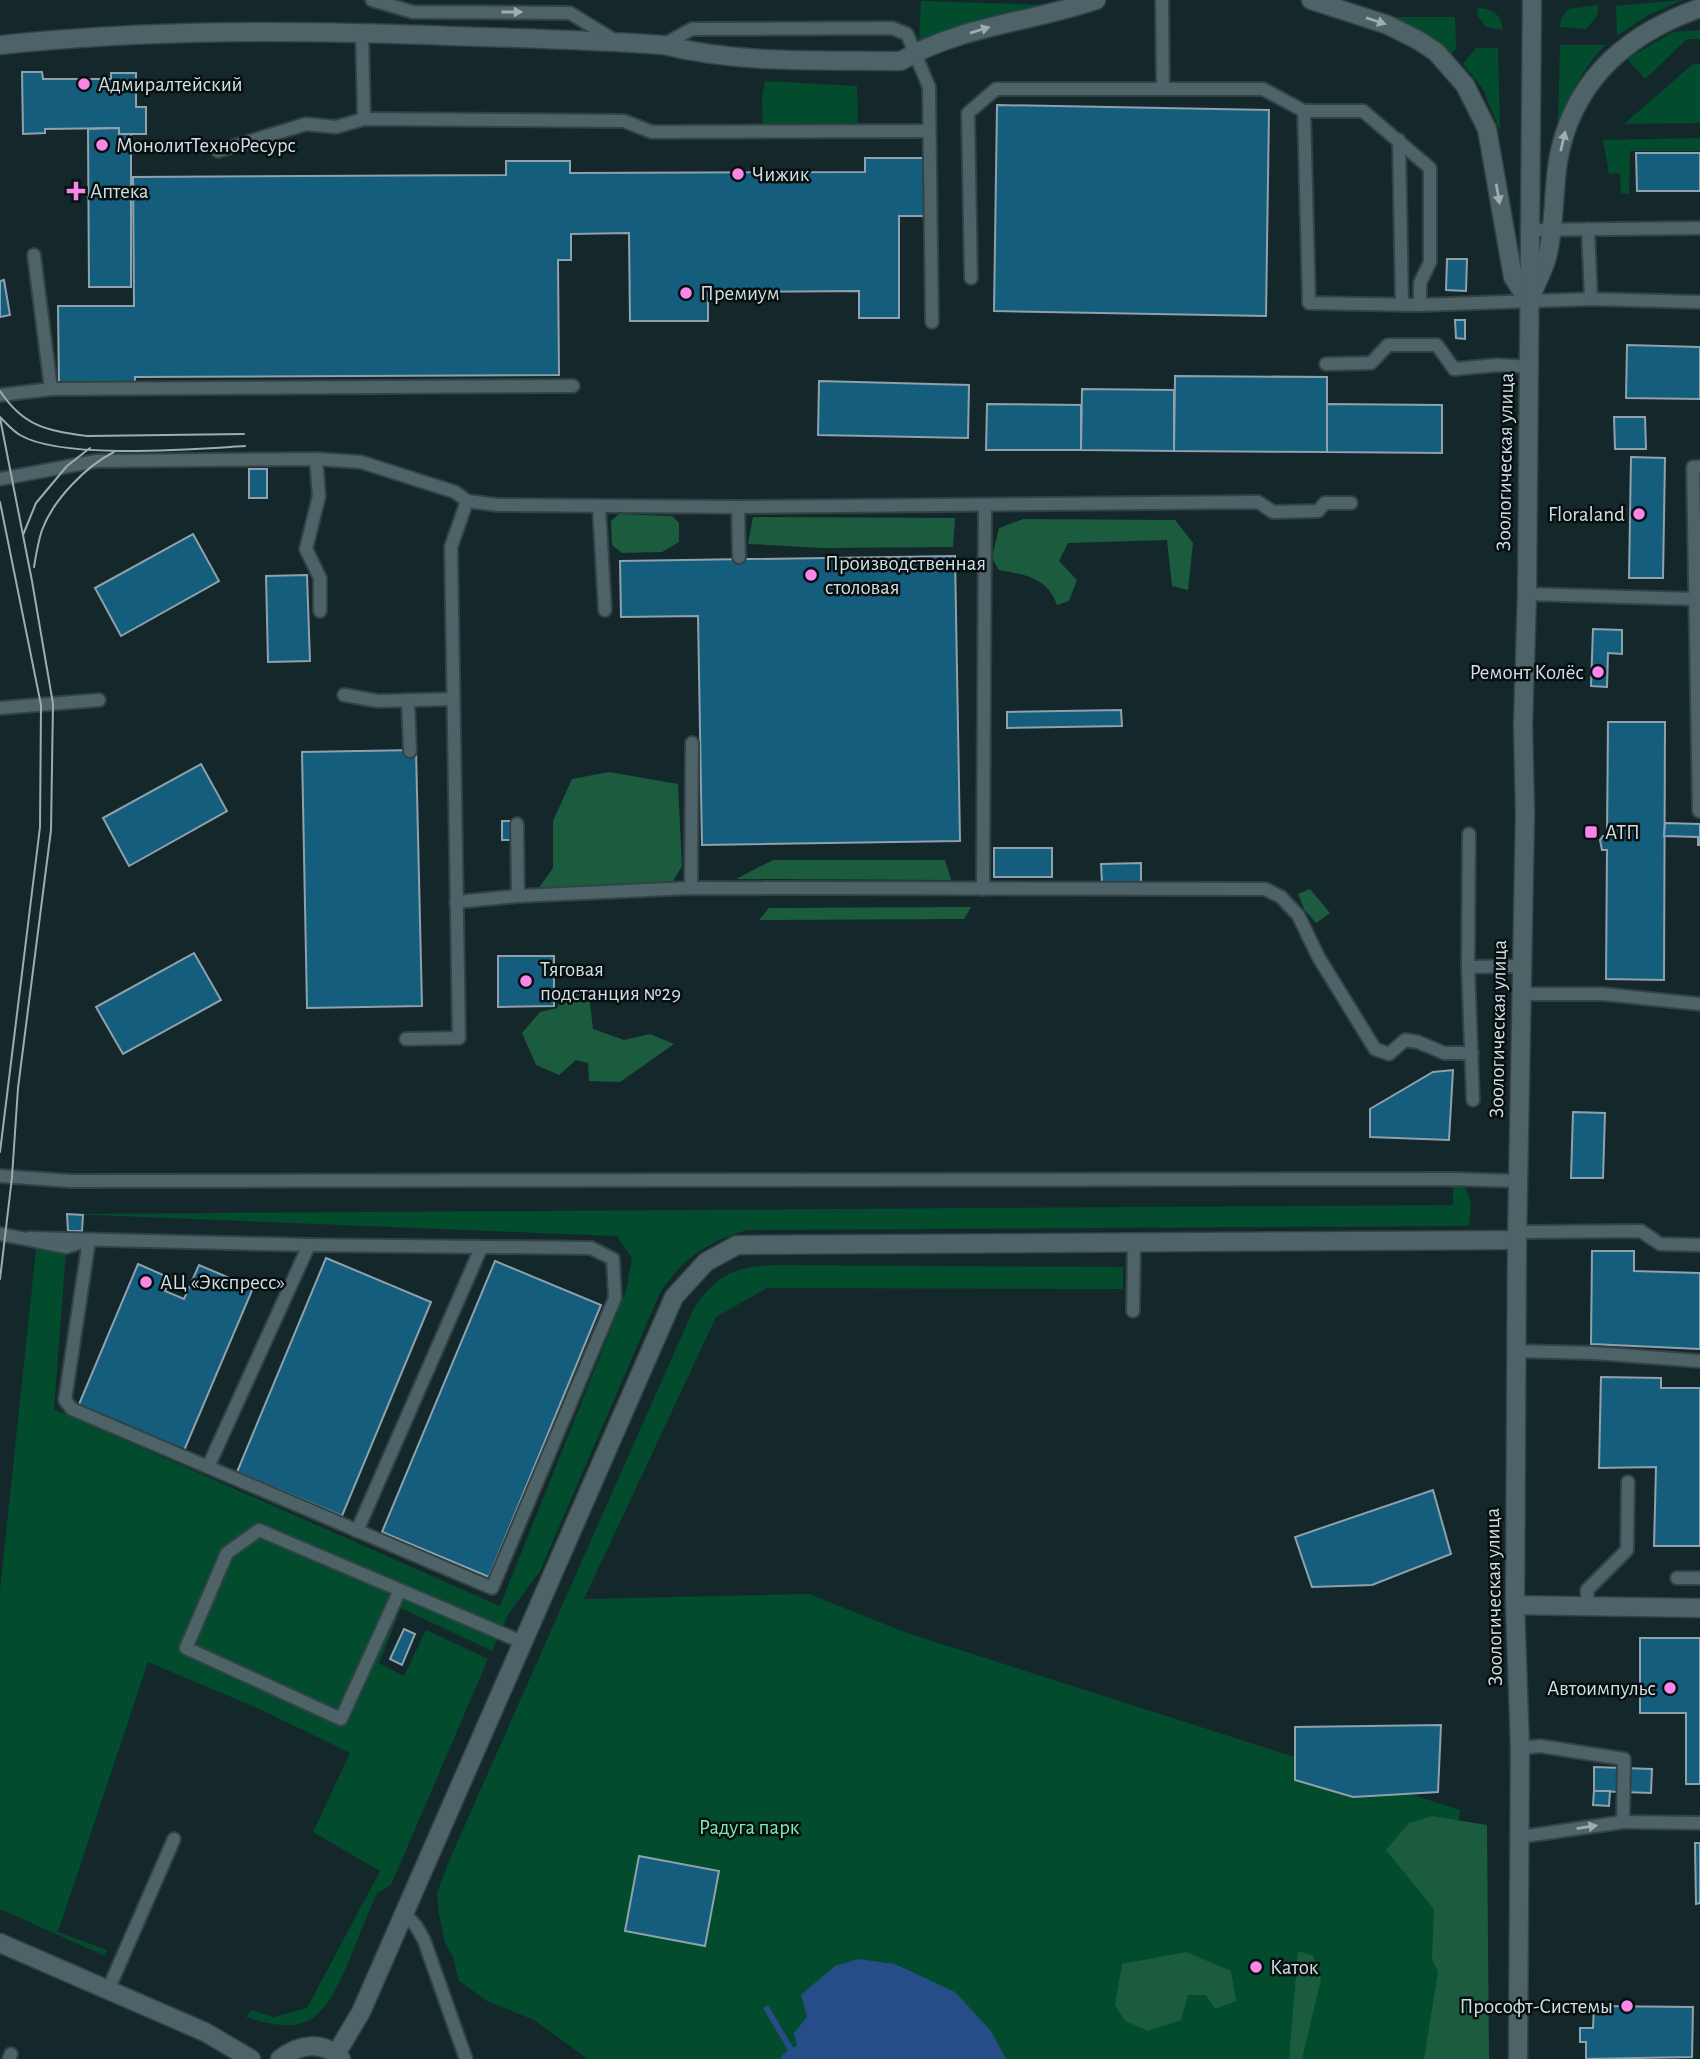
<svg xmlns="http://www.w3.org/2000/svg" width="1700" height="2059" viewBox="0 0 1700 2059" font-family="'Alegreya Sans',sans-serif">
	<rect width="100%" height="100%" fill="#14282b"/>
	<g fill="#034b2d">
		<polygon points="1683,0 1648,15 1617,36 1616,6"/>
		<polygon points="921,1 1051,5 919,43"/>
		<polygon points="1599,5 1597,16 1586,29 1560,27 1561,18 1569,9"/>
		<path d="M1478,8C1493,9 1501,14 1503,30L1486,27L1477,15Z"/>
		<polygon points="1387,17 1455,17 1456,48 1449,58"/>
		<polygon points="1700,30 1700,39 1687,39 1645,79 1627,59 1673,32"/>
		<path d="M1560,45H1605C1582,69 1569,96 1558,127Z"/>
		<polygon points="1476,48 1498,48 1500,131 1483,89 1463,64"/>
		<polygon points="1693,64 1700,64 1700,123 1624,124"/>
		<polygon points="765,81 857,86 858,123 763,127 762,97"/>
		<polygon points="1700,138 1700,151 1630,151 1629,194 1621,193 1620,173 1609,174 1603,140"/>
		<path d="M1453,1184L1464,1185L1471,1202L1469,1226L747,1230C707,1242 683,1258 660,1293L540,1571L509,1613L492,1651L401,1608L379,1663L404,1676L426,1630L488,1659L391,1885L377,1893C367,1916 357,1940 348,1963C324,2018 310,2038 246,2017L251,2010L274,2017L307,2008L380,1871L313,1832L350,1753L264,1711L148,1662L58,1932L107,1950L105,1956L0,1909V1590L36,1250L66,1252L54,1409L500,1606L626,1291L632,1258L617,1236L67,1214L1453,1205Z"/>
		<path d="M780,1265L1123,1267V1289L767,1288L716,1317L584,1599L809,1594L907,1633L1460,1810L1451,1904L1444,2059H588L534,2020L487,2001L458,1980L454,1959L445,1942L439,1914L437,1893L449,1861L694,1308C719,1272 737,1266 780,1265Z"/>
	</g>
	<g fill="#1a5c3d">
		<polygon points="619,514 672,516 679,523 679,542 662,552 622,553 612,545 611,521"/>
		<polygon points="753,517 955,518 953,547 824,548 748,544"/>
		<path d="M1023,519L1175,520L1193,543L1188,590L1172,586L1167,540L1068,543L1059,561L1077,580L1069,601L1057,605C1047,577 1026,575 999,570L992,558L999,528Z"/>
		<polygon points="609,772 678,784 682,866 671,885 538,889 553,868 553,821 572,779"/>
		<polygon points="773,860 945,860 951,880 736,879"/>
		<polygon points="1310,889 1330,913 1316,923 1304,909 1298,894"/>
		<polygon points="971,907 964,919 759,920 769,908"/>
		<polygon points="564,987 589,995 593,1029 624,1040 650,1034 674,1044 620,1082 589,1081 588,1063 576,1060 559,1075 536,1065 522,1033 540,1012 557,1008"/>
		<polygon points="1432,1816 1487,1825 1489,2059 1424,2059 1438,1972 1432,1959 1434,1909 1386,1850 1409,1823"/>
		<polygon points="1298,1951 1313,1956 1321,1979 1302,2059 1289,2059"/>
		<polygon points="1186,1952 1231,1971 1236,2001 1215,2009 1206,1995 1188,1995 1181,2020 1148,2031 1125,2021 1115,2005 1122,1964"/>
	</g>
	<polygon fill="#264d87" points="858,1959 895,1964 955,1992 991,2031 1006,2059 779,2059 790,2048 797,2046 794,2033 807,2017 801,1995 835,1966"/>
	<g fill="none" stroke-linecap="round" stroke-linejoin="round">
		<polyline stroke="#264d87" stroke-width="6" points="767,2009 790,2048"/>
	</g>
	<g fill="#155d7d" stroke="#8ea1ac" stroke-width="2">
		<polygon points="22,72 42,72 43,79 111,79 111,73 136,73 136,107 146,107 146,134 119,134 119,128 45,129 45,133 23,134"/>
		<polygon points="997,105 1269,110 1266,316 994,311"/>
		<polygon points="119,128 119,134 131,134 131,287 89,287 88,129"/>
		<polygon points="1636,153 1700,153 1700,191 1637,191"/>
		<polygon points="865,158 924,158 925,216 899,216 899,318 859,318 859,291 708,292 708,321 630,321 629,233 571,234 571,260 558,260 559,375 135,377 135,386 59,386 58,306 134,306 133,177 506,175 506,161 570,161 570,173 865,172"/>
		<polygon points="1447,259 1467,259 1466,291 1446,290"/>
		<polygon points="4,280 10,315 0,317 0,281"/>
		<polygon points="1455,320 1465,320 1465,339 1456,338"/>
		<polygon points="1627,345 1700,347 1700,399 1626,398"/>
		<polygon points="1175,376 1327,377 1327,452 1174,451"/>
		<polygon points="819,381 969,385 968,438 818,435"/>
		<polygon points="1082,389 1174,390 1174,451 1081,450"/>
		<polygon points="987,404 1081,405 1081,450 986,450"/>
		<polygon points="1327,404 1442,405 1442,453 1327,452"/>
		<polygon points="1614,417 1645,417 1646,449 1615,449"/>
		<polygon points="1631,457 1665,458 1663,578 1629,578"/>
		<rect x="249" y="469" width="18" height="29"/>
		<polygon points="193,534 219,581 121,636 95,588"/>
		<polygon points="955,556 960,841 702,845 698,616 621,617 620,561"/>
		<polygon points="307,575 310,661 268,662 266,576"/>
		<polygon points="1593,629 1622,630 1622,654 1608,653 1607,687 1591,686"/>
		<polygon points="1121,710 1122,726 1007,728 1007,712"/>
		<polygon points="1608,722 1665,722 1664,980 1606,979 1607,850 1602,850 1600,840 1603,836 1607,836"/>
		<polygon points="416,750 422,1006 307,1008 302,752"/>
		<polygon points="201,764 227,811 129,866 103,818"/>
		<rect x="502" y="821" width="9" height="19"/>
		<polygon points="1665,823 1700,824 1700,845 1698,845 1698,837 1664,836"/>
		<rect x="994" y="848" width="58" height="29"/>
		<polygon points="1141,863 1141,882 1102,883 1101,864"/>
		<polygon points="194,953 221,1000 123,1054 96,1007"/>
		<polygon points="498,956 554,956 554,1006 498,1007"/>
		<polygon points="1453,1070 1449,1140 1370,1137 1370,1109 1433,1072"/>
		<polygon points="1573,1112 1605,1113 1603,1178 1571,1178"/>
		<polygon points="67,1214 83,1215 82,1231 68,1231"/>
		<polygon points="1592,1251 1634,1251 1634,1271 1700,1273 1700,1349 1591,1344"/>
		<polygon points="326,1258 431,1302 342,1516 237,1472"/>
		<polygon points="495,1261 601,1305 489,1577 382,1532"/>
		<polygon points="138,1264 170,1278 165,1291 184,1299 199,1265 253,1288 183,1453 77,1409"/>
		<polygon points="1601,1377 1661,1378 1661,1388 1700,1388 1700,1546 1654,1546 1656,1467 1599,1468"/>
		<polygon points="1433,1490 1451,1554 1372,1585 1312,1587 1295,1537"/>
		<polygon points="404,1629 415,1634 402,1665 390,1659"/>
		<polygon points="1640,1638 1700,1638 1700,1784 1686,1784 1686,1713 1640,1713"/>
		<polygon points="1441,1725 1438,1792 1353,1797 1295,1780 1295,1727"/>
		<polygon points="1594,1767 1652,1769 1651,1793 1594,1791"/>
		<polygon points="1594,1791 1610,1791 1609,1806 1593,1805"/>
		<polygon points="1695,1843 1700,1843 1700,1903 1696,1904"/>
		<polygon points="639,1856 719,1871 705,1946 625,1931"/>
		<polygon points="1594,2006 1693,2007 1692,2057 1586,2059 1586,2042 1580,2042 1580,2028 1593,2028"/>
	</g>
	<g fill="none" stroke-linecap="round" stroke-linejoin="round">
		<defs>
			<g id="lane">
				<polyline points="372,0 413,12 570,13 614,40"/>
				<polyline points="1162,0 1163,89"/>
				<polyline points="362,32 364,119"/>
				<polyline points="663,45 692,29 892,28 907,34 929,87 932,322"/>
				<polyline points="1304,111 1309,303 1420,305 1591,299 1700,302"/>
				<polyline points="1399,140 1402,305"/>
				<polyline points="218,151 306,124 336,127 364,119 624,121 652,132 929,131"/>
				<polyline points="1588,229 1591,299"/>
				<polyline points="1528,230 1700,228"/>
				<polyline points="34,255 51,389"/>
				<polyline points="971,278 968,113 996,89 1263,89 1304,111 1363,111 1430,168 1430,262 1420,283 1420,305"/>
				<polyline points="1326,364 1371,363 1388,345 1437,345 1454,369 1497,365 1529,367"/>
				<polyline points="0,395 51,389 573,386"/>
				<polyline points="316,459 319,496 306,549 320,578 320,611"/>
				<polyline points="0,479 96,461 316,459 361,462 455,492 467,501 498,505 738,507 1258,502 1273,512 1318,511 1325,503 1351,503"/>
				<polyline points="599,507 605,610"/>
				<polyline points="738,507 739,557"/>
				<polyline points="1527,594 1695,599"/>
				<polyline points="344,695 378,701 452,699"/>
				<polyline points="408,700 410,751"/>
				<polyline points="0,708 99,700"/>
				<polyline points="1699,811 1693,467 1700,467"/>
				<polyline points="517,824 518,896"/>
				<polyline points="1469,834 1468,967 1473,1100"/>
				<polyline points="691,888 692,743"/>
				<polyline points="983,889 985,505"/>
				<polyline points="456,902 518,896 691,888 1265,889 1281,897 1298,915 1319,958 1375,1049 1389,1054 1405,1040 1418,1042 1444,1053 1472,1053"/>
				<polyline points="1468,967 1522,966"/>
				<polyline points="1522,994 1603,994 1700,1004"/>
				<polyline points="406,1039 459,1038 451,547 467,501"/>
				<polyline points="0,1176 72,1181 1453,1179 1518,1181"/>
				<polyline points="1518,1232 1641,1231 1660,1244 1700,1245"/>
				<polyline points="0,1234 66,1247 82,1242"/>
				<polyline points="29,1238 309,1245 591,1248 613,1259 615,1298 492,1588 72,1409 65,1400 89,1240"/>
				<polyline points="1133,1311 1134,1243"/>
				<polyline points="1517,1351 1594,1353 1700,1361"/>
				<polyline points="208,1467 309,1245"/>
				<polyline points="357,1531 481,1248"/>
				<polyline points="1677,1578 1700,1578"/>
				<polyline points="400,1590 341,1719 186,1648 227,1553 259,1530 522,1642"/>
				<polyline points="1588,1607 1587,1590 1627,1550 1628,1482"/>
				<polyline points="1623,1822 1700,1823"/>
				<polyline points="1519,1837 1623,1822 1624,1759 1540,1746 1520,1748"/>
				<polyline points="404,1913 416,1926 424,1940 466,2059"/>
				<polyline points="108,1990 174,1839"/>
				<polyline points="9,2059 11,2054"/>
			</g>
			<g id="street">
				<path d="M0,45C150,29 300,30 451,36C522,38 592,40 663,45C741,64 821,60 901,61C960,26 1032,22 1096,0"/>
				<polyline points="1515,1605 1700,1608"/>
				<polyline points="0,1943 205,2032 251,2059"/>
				<polyline points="336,2054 361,2012 674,1297 706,1262 737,1245 1517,1240"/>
				<path d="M280,2059C299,2044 323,2040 341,2059"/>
			</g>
			<g id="secondary">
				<polyline points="1311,0 1388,25 1418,40 1436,52 1465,85 1487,129 1513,277 1529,302"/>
				<path d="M1533,292C1537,281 1544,269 1547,257C1555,226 1553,193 1558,161C1572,81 1626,34 1700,8"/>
				<polyline points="1518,2059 1520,1748 1515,1605 1517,1240 1525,814 1523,724 1527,594 1532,0"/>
			</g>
		</defs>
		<use href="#lane" stroke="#324245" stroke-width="16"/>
		<use href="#street" stroke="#324245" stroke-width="21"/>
		<use href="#secondary" stroke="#324245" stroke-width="21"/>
		<use href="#lane" stroke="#4d6367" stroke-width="12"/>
		<use href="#street" stroke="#4d6367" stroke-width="18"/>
		<use href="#secondary" stroke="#4d6367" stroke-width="18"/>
		<g stroke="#9dacae" stroke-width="2">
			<path d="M0,391C24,427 46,430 87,436L244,434"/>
			<path d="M0,417C6,423 13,431 20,435C62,460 194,449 245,446"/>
			<polyline points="0,418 32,581 53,704 51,830 18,1088 12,1177 0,1279"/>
			<polyline points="0,502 41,705 40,827 0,1152"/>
			<polyline points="23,535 36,503 67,466 90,448"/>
			<path d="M34,567C36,555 38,542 42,530C53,500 86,466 114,452"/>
		</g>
	</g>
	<defs><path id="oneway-solid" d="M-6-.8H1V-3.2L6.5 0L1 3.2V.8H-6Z" transform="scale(1.75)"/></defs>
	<g fill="#9dadb0">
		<use href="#oneway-solid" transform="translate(512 12)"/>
		<use href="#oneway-solid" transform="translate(1376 21) rotate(18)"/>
		<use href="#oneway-solid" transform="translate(980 30) rotate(-17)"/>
		<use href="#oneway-solid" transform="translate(1563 141) rotate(-77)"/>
		<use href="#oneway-solid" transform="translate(1498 194) rotate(80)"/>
		<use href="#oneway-solid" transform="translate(1587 1827) rotate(-9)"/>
	</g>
	<g fill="#fa87e7" stroke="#070f11" stroke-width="2.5">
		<circle cx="84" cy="84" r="7"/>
		<circle cx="102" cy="145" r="7"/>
		<circle cx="738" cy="174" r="7"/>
		<path d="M72.5 180.5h7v7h7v7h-7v7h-7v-7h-7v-7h7z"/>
		<circle cx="686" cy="293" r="7"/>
		<circle cx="1639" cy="514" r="7"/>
		<circle cx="811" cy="575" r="7"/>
		<circle cx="1598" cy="672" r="7"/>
		<rect x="1584" y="825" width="14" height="14" rx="3.5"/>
		<circle cx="526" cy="981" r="7"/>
		<circle cx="146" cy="1282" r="7"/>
		<circle cx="1670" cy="1688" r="7"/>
		<circle cx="1256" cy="1967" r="7"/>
		<circle cx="1627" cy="2006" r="7"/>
	</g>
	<g text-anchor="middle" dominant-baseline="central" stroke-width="5" stroke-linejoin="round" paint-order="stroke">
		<g font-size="21" fill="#d2dfe1" stroke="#070f11" text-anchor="start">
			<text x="98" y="84">Адмиралтейский</text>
			<text x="116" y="145">МонолитТехноРесурс</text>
			<text x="752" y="174">Чижик</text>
			<text x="90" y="191">Аптека</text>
			<text x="700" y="293">Премиум</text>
			<text x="1625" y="514" text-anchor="end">Floraland</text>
			<text x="825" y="563">Производственная<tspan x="825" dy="24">столовая</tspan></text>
			<text x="1584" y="672" text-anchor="end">Ремонт Колёс</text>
			<text x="1605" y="832">АТП</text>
			<text x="540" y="969">Тяговая<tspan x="540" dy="24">подстанция №29</tspan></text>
			<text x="160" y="1282">АЦ «Экспресс»</text>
			<text x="1656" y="1688" text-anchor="end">Автоимпульс</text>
			<text x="1270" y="1967">Каток</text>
			<text x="1613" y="2006" text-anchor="end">Прософт-Системы</text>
		</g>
		<g font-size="21" fill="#d2dfe1" stroke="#070f11">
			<text transform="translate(1505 462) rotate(-89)">Зоологическая улица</text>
			<text transform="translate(1498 1029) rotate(-89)">Зоологическая улица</text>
			<text transform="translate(1494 1597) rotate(-91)">Зоологическая улица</text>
		</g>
		<g font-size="21" fill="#7bedaf" stroke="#070f11">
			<text x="749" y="1827">Радуга парк</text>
		</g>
	</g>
</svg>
